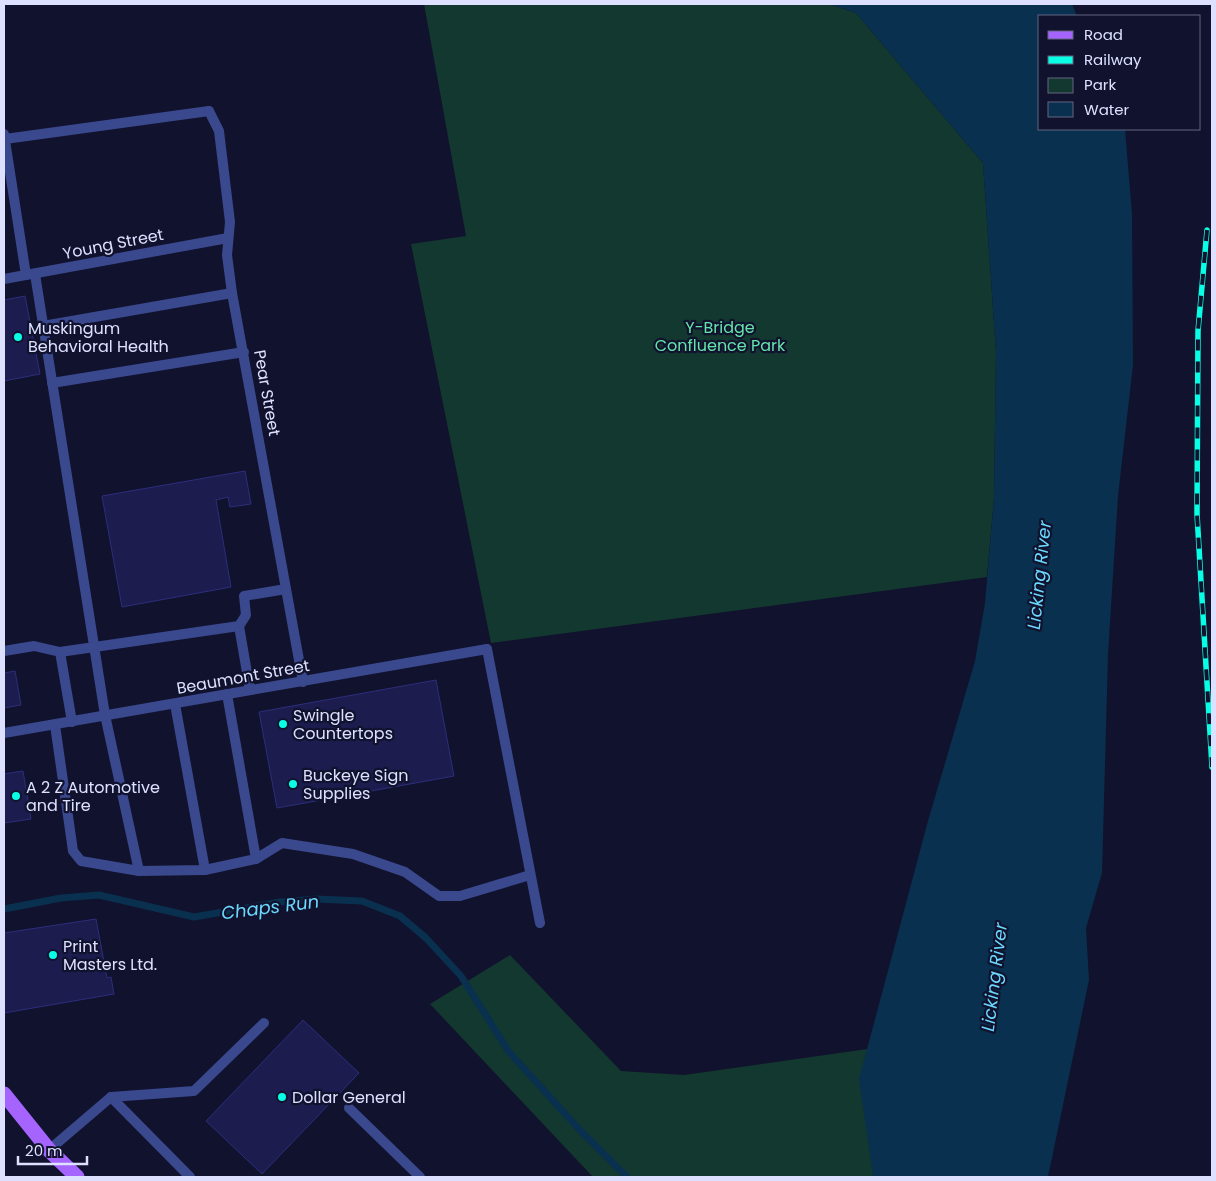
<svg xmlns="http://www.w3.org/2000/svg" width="1216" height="1181" viewBox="0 0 1216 1181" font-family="Poppins,sans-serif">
	<rect width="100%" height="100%" fill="#11122d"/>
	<g fill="#13382f">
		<polygon points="424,4 830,4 856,13 983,163 996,352 994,498 987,577 491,643 411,244 466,236"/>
		<polygon points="510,955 621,1071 684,1075 987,1032 970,1177 593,1177 430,1004"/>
	</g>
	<polygon fill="#09304e" points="830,4 1072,4 1077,16 1040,16 1040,129 1125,129 1132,214 1133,365 1118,496 1108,655 1102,873 1086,928 1089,980 1048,1177 873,1177 859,1079 928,821 975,661 985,603 994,498 996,352 983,163 856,13"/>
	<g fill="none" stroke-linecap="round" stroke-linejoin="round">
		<polyline stroke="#09304e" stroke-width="7" points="4,909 61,898 99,895 194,917 280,902 316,899 362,901 400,916 426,938 461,976 509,1052 578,1128 627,1177"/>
	</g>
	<g fill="#1c1c4f" stroke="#2d2e7c">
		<polygon points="25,296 40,374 4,381 4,300"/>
		<polygon points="245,471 251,504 230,507 228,497 216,500 231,587 122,607 102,496"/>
		<polygon points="15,671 21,705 4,708 4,673"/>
		<polygon points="436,680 454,776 277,808 259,712"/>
		<polygon points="23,771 31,819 4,823 4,774"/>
		<polygon points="96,919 107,978 111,977 114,994 4,1013 4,933"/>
		<polygon points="303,1020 359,1073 262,1174 206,1121"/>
	</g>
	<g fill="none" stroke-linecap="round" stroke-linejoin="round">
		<g stroke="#3a488e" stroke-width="10">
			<polyline points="4,134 26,275"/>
			<polyline points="5,139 209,111"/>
			<polyline points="35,274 105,715 139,871"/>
			<polyline points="43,326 232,293"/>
			<polyline points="52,383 244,352"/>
			<polyline points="239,626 250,690"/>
			<polyline points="487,649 540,923"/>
			<polyline points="4,651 34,646 60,652 72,722"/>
			<polyline points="60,652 239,626 246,615 244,596 286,589"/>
			<polyline points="227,694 256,859"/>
			<polyline points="175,704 205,870"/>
			<polyline points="55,725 73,851 81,861 139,871 205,870 256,859 282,843 353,854 405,872 439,896 460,896 530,875"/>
			<polyline points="111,1097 190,1177"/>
			<polyline points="349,1108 420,1177"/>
			<polyline points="49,1150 111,1097 194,1091 264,1023"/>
		</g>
		<g stroke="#3a488e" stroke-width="10">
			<polyline points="209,111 219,131 230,222 227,255 232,293 303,682"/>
			<polyline points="4,279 228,238"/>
			<polyline points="4,733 487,649"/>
		</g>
		<polyline stroke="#a664ff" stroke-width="15" points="4,1094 49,1150 77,1177"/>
		<defs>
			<polyline id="rail" points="1207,230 1198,331 1197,514 1212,767"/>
		</defs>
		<use href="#rail" stroke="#09ffe5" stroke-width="5.5"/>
		<use href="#rail" stroke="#11122d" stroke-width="4" stroke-dasharray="11" stroke-linecap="butt"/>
	</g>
	<g fill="#09ffe5" stroke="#11122d" stroke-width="2">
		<circle cx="18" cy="337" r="5"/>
		<circle cx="283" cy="724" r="5"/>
		<circle cx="293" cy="784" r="5"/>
		<circle cx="16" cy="796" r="5"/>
		<circle cx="53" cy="955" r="5"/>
		<circle cx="282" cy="1097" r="5"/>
	</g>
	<g text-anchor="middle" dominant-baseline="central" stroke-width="4.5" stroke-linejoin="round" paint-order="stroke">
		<g font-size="16" fill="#dde0ff" stroke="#11122d">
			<text transform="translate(113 244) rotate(-11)">Young Street</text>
			<text transform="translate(267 393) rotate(80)">Pear Street</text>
			<text transform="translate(243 677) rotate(-10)">Beaumont Street</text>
		</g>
		<g font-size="16" fill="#63e5aa" stroke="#11122d">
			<text x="720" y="327">Y-Bridge<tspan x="720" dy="18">Confluence Park</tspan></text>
		</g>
		<g font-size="16" fill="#dde0ff" stroke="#11122d" text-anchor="start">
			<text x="28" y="328">Muskingum<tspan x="28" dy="18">Behavioral Health</tspan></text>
			<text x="293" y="715">Swingle<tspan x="293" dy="18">Countertops</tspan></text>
			<text x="303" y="775">Buckeye Sign<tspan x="303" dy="18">Supplies</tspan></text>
			<text x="26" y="787">A 2 Z Automotive<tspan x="26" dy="18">and Tire</tspan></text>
			<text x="63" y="946">Print<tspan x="63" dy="18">Masters Ltd.</tspan></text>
			<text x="292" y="1097">Dollar General</text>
		</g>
		<g font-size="18" font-style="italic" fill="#6bd9ff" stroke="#11122d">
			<text transform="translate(1039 575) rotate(-84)">Licking River</text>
			<text transform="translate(270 907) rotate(-7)">Chaps Run</text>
			<text transform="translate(994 977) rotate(-83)">Licking River</text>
		</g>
	</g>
	<rect width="1216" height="1181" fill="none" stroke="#dde0ff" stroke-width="10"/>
	<rect x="1038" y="15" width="162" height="115" fill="#11122d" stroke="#636481"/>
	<rect x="1048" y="31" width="25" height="8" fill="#a664ff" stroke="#636481"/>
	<text x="1084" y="40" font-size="15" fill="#dde0ff">Road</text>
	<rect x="1048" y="56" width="25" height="8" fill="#09ffe5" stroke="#636481"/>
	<text x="1084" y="65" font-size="15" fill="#dde0ff">Railway</text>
	<rect x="1048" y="78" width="25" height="15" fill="#13382f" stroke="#636481"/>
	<text x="1084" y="90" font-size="15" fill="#dde0ff">Park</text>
	<rect x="1048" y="102" width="25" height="15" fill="#09304e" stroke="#636481"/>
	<text x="1084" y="115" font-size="15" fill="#dde0ff">Water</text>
	<path d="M18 1156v8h69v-8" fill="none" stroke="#dde0ff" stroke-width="2.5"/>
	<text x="25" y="1156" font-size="15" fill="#dde0ff" stroke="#11122d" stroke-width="4" paint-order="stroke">20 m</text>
</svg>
